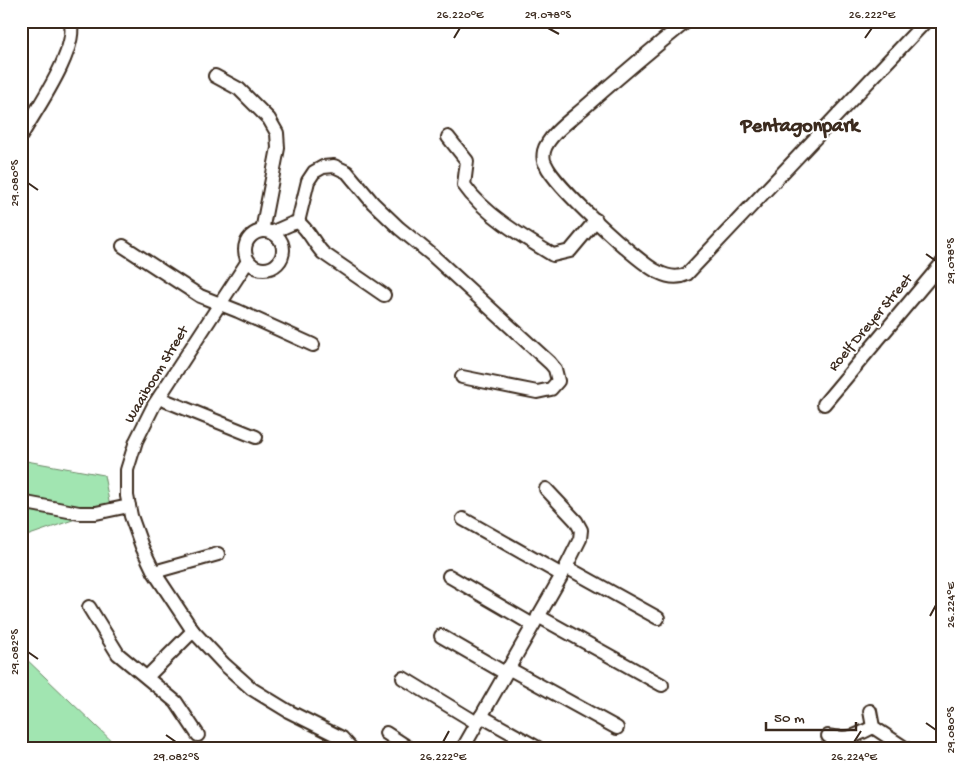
<svg xmlns="http://www.w3.org/2000/svg" width="964" height="769" viewBox="0 0 964 769" font-family="'Gochi Hand',sans-serif">
	<rect width="100%" height="100%" fill="#fff"/>
	<filter id="ink" filterUnits="userSpaceOnUse"><feTurbulence type="fractalNoise" baseFrequency=".02" numOctaves="2"/><feDisplacementMap in="SourceGraphic" scale="10" xChannelSelector="R" yChannelSelector="G"/><feConvolveMatrix kernelMatrix="1 2 1 2 8 2 1 2 1" color-interpolation-filters="sRGB"/></filter>
	<g filter="url(#ink)">
		<g fill="#a1e5b1" stroke="#6e8868">
			<polygon points="21,460 104,475 110,507 21,538"/>
			<polygon points="21,654 119,748 21,748"/>
		</g>
		<g fill="none" stroke-linecap="round" stroke-linejoin="round">
			<defs>
				<g id="minor">
					<path d="M687,21C652,49 619,77 585,107C573,118 548,135 544,151C543,156 543,161 546,165C555,186 637,262 658,272C668,277 677,279 687,274L926,21"/>
					<polyline points="215,76 239,89 269,119 277,133 278,148 262,231"/>
					<path d="M21,136C35,111 80,48 70,21"/>
					<path d="M448,137L467,161L464,185C484,214 523,237 553,255L570,251L596,220"/>
					<polyline points="298,222 308,181 314,172 323,167 334,166 347,172 373,203 399,228 432,255 550,363 555,369 558,381 551,389 537,392 462,377"/>
					<circle cx="264" cy="250" r="19"/>
					<path d="M273,232L291,224L298,222C309,230 314,244 323,253L384,295"/>
					<polyline points="123,246 200,296 238,311 313,345"/>
					<polyline points="248,261 154,405 136,441 127,470 127,496 131,516 142,547 154,572 193,631 224,664 252,689 288,711 342,738 351,748"/>
					<polyline points="159,398 256,437"/>
					<polyline points="824,404 943,262"/>
					<polyline points="21,502 79,513 96,513 129,506"/>
					<polyline points="463,519 562,575"/>
					<polyline points="566,567 658,618"/>
					<polyline points="154,572 218,554"/>
					<polyline points="449,576 533,625"/>
					<polyline points="89,607 118,654 176,702 198,735"/>
					<polyline points="538,616 662,685"/>
					<polyline points="441,636 505,673"/>
					<polyline points="508,668 617,728"/>
					<polyline points="147,677 193,631"/>
					<polyline points="403,678 477,723"/>
					<polyline points="870,711 873,727 905,748"/>
					<polyline points="481,716 538,748"/>
					<polyline points="386,733 409,748"/>
					<path d="M828,736C849,740 854,737 873,727"/>
					<polyline points="463,748 562,575 580,539 581,530 576,521 546,489"/>
				</g>
			</defs>
			<use href="#minor" stroke="#3b2a1e" stroke-width="16"/>
			<use href="#minor" stroke="#fff" stroke-width="12"/>
		</g>
	</g>
	<path fill="none" stroke="#3b2a1e" stroke-width="2" d="M548,28L559,34M454,38L460,28M865,38L872,28M28,183L38,190M926,254L936,261M930,616L936,605M28,652L38,659M926,723L936,730M166,735L176,742M443,742L449,731M854,742L861,731"/>
	<g text-anchor="middle" dominant-baseline="central" stroke-width="4" stroke-linejoin="round" paint-order="stroke">
		<g font-size="15" fill="#3b2a1e" stroke="#fff">
			<text transform="translate(871 323) rotate(-50)">Roelf Dreyer Street</text>
			<text transform="translate(157 375) rotate(-59)">Waaiboom Street</text>
		</g>
		<g font-size="20" font-weight="bold" fill="#3b2a1e" stroke="#fff">
			<text x="800" y="127">Pentagonpark</text>
		</g>
	</g>
	<rect width="964" height="769" fill="none" stroke="#fff" stroke-width="55"/>
	<path d="M766 722v8h90v-8" fill="none" stroke="#3b2a1e" stroke-width="2.5"/>
	<text x="774" y="722" font-size="15" fill="#3b2a1e" stroke="#ffffff" stroke-width="4" paint-order="stroke">50 m</text>
	<rect x="28" y="28" width="908" height="714" fill="none" stroke="#3b2a1e" stroke-width="2"/>
	<g font-size="12" text-anchor="middle" fill="#3b2a1e">
		<text x="460" y="18">26.220°E</text>
		<text x="548" y="18">29.078°S</text>
		<text x="872" y="18">26.222°E</text>
		<text transform="translate(14 183) rotate(-90)" y="4">29.080°S</text>
		<text transform="translate(950 261) rotate(-90)" y="4">29.078°S</text>
		<text transform="translate(950 605) rotate(-90)" y="4">26.224°E</text>
		<text transform="translate(14 652) rotate(-90)" y="4">29.082°S</text>
		<text transform="translate(950 730) rotate(-90)" y="4">29.080°S</text>
		<text x="176" y="760">29.082°S</text>
		<text x="443" y="760">26.222°E</text>
		<text x="854" y="760">26.224°E</text>
	</g>
</svg>
